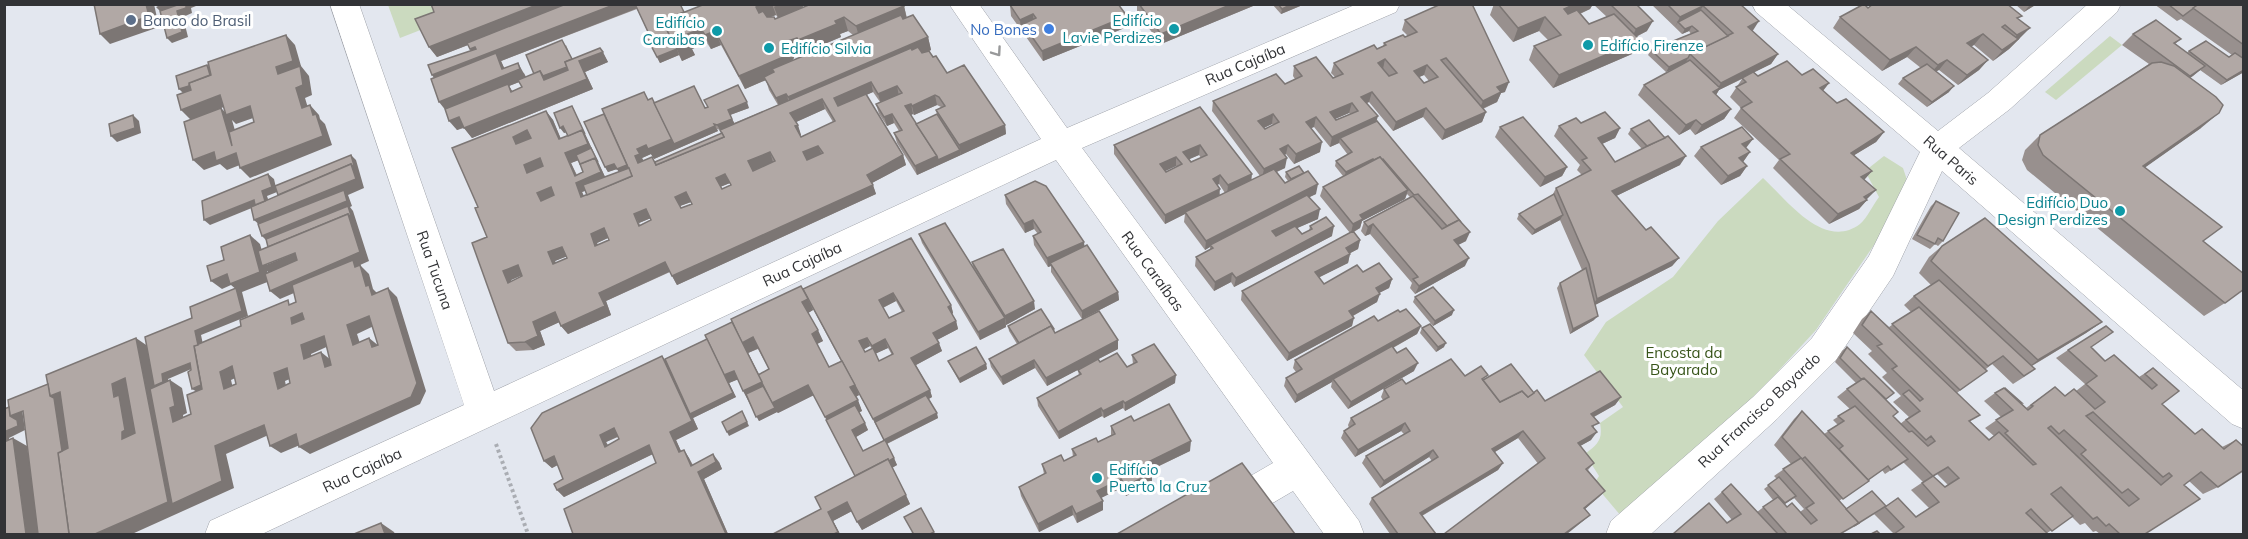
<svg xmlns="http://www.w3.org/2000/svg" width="2248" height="539" viewBox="0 0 2248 539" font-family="Mulish,sans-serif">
	<rect width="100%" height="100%" fill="#e3e7ef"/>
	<g fill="#cbdabf">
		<polygon points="388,5 433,5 441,22 400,38"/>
		<polygon points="2110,36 2122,45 2056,100 2045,92"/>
		<path d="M1884,156L1903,168L1907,180L1876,242L1816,330L1724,430L1621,516L1594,484L1599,476L1585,454C1598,444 1603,440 1600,423L1623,407L1584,355L1606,322L1673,277L1718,221L1763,178C1787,200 1824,251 1860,224C1867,218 1873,205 1879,197L1865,171Z"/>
	</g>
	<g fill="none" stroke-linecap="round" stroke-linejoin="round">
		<defs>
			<g id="minor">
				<polygon points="330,4 359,4 494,391 1041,139 949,4 979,4 1067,128 1357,4 1400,4 1396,12 1082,148 1359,521 1364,534 1324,534 1293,491 1220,534 1168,534 1173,521 1273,463 1056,160 262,534 205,534 210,521 464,405"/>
				<polygon points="1752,4 1786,4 1938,131 1988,93 2088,4 2121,4 2117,12 2010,109 1959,148 2244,391 2244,429 2232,424 1942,171 1893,276 1836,360 1777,419 1651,534 1606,534 1611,521 1753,397 1812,338 1869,256 1920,152 1756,12"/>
			</g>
		</defs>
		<use href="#minor" stroke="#9fa2a9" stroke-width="1"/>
		<polyline stroke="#aaadb3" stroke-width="4" stroke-dasharray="3 3" stroke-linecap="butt" points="496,444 528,534"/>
		<use href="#minor" fill="#fff" fill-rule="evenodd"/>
	</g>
	<g fill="#98908e" fill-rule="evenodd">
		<path d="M680,4L684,13L705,4H802L803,8L904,6L907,18L928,37L931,50L929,51L933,57L947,73L1005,125L1006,134L917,175L897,143L894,133L899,131L894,123L887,126L879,114L876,104L880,102L873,92L866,95L903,155L906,165L872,183L876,194L677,285L670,272L606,301L611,315L568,334L561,326L559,322L540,331L545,345L533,350L516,351L508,343L487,237L478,207L546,111L553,120L561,139L568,136L566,132L564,133L572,106L605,177L619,172L617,169L608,172L605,167L648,100L654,103L705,108H749L730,115L734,123L778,105L769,90L766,80L745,89L721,45L711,49L707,43L692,49L695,55L682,61L679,55L660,63L646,36L649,34L637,9L501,61L504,68L524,73L526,77L534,74L566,45L572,59L600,48L608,62L585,72L593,89L472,138L464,128L457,130L434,78L471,51L468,45L437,57L429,47L415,19ZM776,15L778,18L775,19L769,17ZM848,31L853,35L791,61L794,58L793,55L802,51L803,53L841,37L840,34ZM519,82L522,87L512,91L509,86ZM937,105L941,107L936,110L937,114L916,124L911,115L913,114L914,115ZM825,109L833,122L801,137L800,135H801L796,122ZM717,129L720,130L722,133L655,162L644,161L642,158L651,154L654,159L718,131ZM579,160L583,172L577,175L571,163ZM730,183L731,185L722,189L720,187ZM585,191L587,195L584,196L582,192ZM691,202L692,204L681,208L680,206ZM651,218V220L640,225L639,223ZM608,238L609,240L598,245L597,243ZM566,256L567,258L556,263L555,261ZM522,275V276L511,281V280Z"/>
		<polygon points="1137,4 1253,4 1253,6 1161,44 1137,13"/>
		<polygon points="1272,4 1305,4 1281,14"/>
		<polygon points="1494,4 1593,4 1590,9 1580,14 1589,24 1607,17 1593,4 1636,4 1647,31 1636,37 1640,40 1632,54 1553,88 1529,60 1534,46 1548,40 1539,31 1513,42 1490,15"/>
		<polygon points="1651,4 1740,4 1752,31 1778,54 1771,64 1754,72 1758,76 1802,75 1829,83 1823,91 1837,103 1884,132 1876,142 1854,155 1872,171 1864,180 1867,200 1859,209 1829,224 1773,168 1779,160 1734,118 1741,108 1730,97 1742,79 1719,90 1716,95 1731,109 1724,119 1695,135 1690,129 1679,135 1638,95 1644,85 1678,67 1666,72 1648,55 1651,50 1691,34 1689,31 1682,34"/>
		<polygon points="2015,4 2037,4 2024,12"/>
		<polygon points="2154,4 2244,4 2244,72 2221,85 2200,70 2190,78 2201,128 2145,167 2203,241 2225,303 2204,316 2027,170 2022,160 2025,150 2040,135 2149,64 2122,45 2133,34 2181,39 2175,44 2187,53 2189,51 2229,57 2232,55 2181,19 2177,21"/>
		<polygon points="1010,5 1127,27 1043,61 1024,34 1024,29 1021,30 1011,16"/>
		<polygon points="1868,8 2019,19 2020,38 2009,49 1993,61 1974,45 1971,46 1988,60 1979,70 1958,85 1939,70 1936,71 1949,92 1927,107 1898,84 1903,78 1921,68 1907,57 1882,71 1833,28 1840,17"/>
		<path d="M1405,20L1505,92L1501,93L1497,102L1483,109L1486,112L1482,122L1442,140L1423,117L1393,131L1369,102L1367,103L1377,121L1466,241L1458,245L1465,266L1415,294L1410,288L1412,283L1370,234L1365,236L1361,231L1364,222L1410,197L1407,194L1405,199L1362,221L1360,228L1354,232L1360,240L1358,249L1350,253L1348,263L1319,277L1324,284L1363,272L1392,279L1389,288L1379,293L1377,302L1353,316L1352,326L1287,361L1241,300L1242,291L1350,233L1320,196L1323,187L1343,176L1335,166L1336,161L1348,155L1339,143L1330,147L1314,127L1311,128L1320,152L1294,164L1286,154L1285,155V168L1277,172L1285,183L1288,181L1285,177L1286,172L1316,194L1309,197L1318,219L1297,228L1302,234L1309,231L1310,226L1332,236L1234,287L1231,282L1214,291L1195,266L1196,257L1210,250V247L1205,250L1184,222L1185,214L1165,224L1114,154V145L1200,107L1252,180L1260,176L1212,111L1213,101L1285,84L1295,79L1293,76L1294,66L1333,78L1335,77L1331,73L1334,63L1377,49L1383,46L1384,43L1408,36L1402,30ZM1424,75L1429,81L1424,83L1419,77ZM1349,113L1350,114L1336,120L1335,119ZM1272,124L1273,125L1265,129L1264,128ZM1199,155L1201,158L1191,162L1189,159ZM1176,166V167L1166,172L1165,171ZM1219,184L1225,193L1220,195L1217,185Z"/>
		<polygon points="1581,123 1620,128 1615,138 1602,144 1615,162 1642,149 1628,134 1631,129 1680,165 1616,196 1646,230 1679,258 1672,266 1595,305 1594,320 1570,334 1557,288 1560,283 1582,270 1560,220 1532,235 1517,219 1519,214 1552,196 1556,188 1582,175 1577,170 1580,165 1554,136 1559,126"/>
		<polygon points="1500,127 1567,167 1562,176 1540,187 1495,137"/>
		<polygon points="1701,147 1746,148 1750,152 1743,162 1747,166 1740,176 1721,185 1694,156"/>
		<polygon points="1005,195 1084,246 1118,292 1119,300 1082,319 1051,272 1051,266 1048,267 1034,245 1033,236 1038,234 1034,229 1025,233 1006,204"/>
		<polygon points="1936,201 1943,241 1938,246 1935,244 1930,249 1912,239 1931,206"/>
		<polygon points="919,234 973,267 972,262 1035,309 1006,325 1006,324 1006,327 980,340 922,243"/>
		<path d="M911,238L951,305L953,313L952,314L956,321L958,329L937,340L942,351L916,365L930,390L932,397L929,399L938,418L887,444L897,465L892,468L910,504L862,530L852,511L833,521L840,534H773L821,509L855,476L814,395L778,413L777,412L759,421L738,379L729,383L736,397L693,418L698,429L676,440L681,451L684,450L689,458L693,465L719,462L722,469L704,479L728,534H573L656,463L653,454L564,497L557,490L563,479L558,465L552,468L544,461L665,359L707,339L803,289ZM896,301L902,312L889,318L883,308ZM813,309L841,361L829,367L817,344L823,341L808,313L813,310ZM870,346L872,349L865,352L863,349ZM888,348L892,355L879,361L876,353ZM758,349L769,369L759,374L748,353ZM858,392L884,440L863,451L856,437L868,430L859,412L862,411L856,397L859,395ZM618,437L619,439L608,445L606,442Z"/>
		<path d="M1942,246L2102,322L2086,333L2032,366L2024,377L2013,384L1992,364L1957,393L1970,421L1989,439L1994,436L1985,428L2001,417L1984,401L1995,393L2021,403L2026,408L2055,387L2064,396L2074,389L2076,391L2085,384L2056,358L2068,350L2091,348L2105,361L2139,377L2153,368L2162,404L2195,434L2222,447L2236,440L2218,487L2203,494L2189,481L2184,485L2145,534H2100L2096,531L2093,532L2085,523L2080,525L2072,517L2047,533L2048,534H1893H1894L1874,514L1898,498L1916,517L1929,508L1911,490L1923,482L1903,462L1885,474L1882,470L1839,501L1841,534H1673L1727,523L1732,520L1714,499L1731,484L1757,512L1773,500L1764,489L1777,479L1774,476L1791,464L1774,445L1794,419L1802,411L1824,434L1838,425L1833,420L1850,409L1837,397L1847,389L1856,383L1835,362L1842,351L1847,347L1886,400L1898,412L1893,416L1900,424L1909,417L1893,402L1901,396L1882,377L1887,373L1868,354L1872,351L1853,333L1862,319L1871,311L1889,327L1911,312L1904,305L1914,296L1931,285L1919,273L1929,257ZM1937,474L1948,485L1945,487L1933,476ZM1794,498L1804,509L1800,512L1787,507L1785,504Z"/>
		<polygon points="1415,297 1452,315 1433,326 1413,302"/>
		<polygon points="1400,312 1421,326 1417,334 1393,348 1414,371 1348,409 1331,387 1332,382 1295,403 1284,386 1286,378 1296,372 1293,368 1295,360 1378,321"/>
		<polygon points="1008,326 1054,329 1055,333 1118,340 1118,349 1098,359 1100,362 1127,367 1133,364 1132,355 1175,383 1125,411 1123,408 1104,418 1102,416 1059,439 1038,406 1037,398 1079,376 1078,370 1083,367 1047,386 1035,368 1003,385 991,367 989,359 1017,344 1009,331"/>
		<polygon points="1422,328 1444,347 1436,352 1420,333"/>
		<polygon points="948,361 986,364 987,369 960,383 950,365"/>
		<polygon points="1465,376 1486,379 1534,393 1545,401 1621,397 1615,405 1594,417 1594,428 1591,440 1580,446 1594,463 1588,470 1605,491 1585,509 1583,521 1518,438 1495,452 1503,463 1498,470 1422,516 1436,534 1390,534 1369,504 1372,498 1432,461 1429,457 1380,488 1362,463 1366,456 1404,434 1401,431 1355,457 1341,438 1344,431 1349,428 1348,425 1351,418 1383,400 1381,397 1384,389 1406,384"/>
		<polygon points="1134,421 1190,451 1151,470 1152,482 1126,496 1121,488 1101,498 1103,501 1103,510 1077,523 1073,515 1039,532 1021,496 1019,487 1044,474 1042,464 1064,461 1073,457 1072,449 1098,442 1111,435 1111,426"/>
	</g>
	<g fill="#7c7674" fill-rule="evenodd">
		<polygon points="146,4 154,4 159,27 110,44 100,34"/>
		<polygon points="162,4 201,4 191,8 192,13 183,17 188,37 172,43 167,38 166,17 156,7"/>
		<polygon points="539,4 569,4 569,6 437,57 429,47"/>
		<polygon points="616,4 648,4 501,61 507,74 518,63 527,79 509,86 514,94 447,112 439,102 439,85 432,75 476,58 470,49"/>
		<polygon points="761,4 772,4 776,15 761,21 756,7"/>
		<polygon points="779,4 802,4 804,10 779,20 774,7"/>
		<polygon points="1232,4 1253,4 1253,6 1161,44 1161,34"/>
		<polygon points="1292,4 1305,4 1281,14 1282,9"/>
		<polygon points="1575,4 1593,4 1590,9 1558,23 1564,9"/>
		<polygon points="2032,4 2037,4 2024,12 2029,6"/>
		<polygon points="904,6 907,20 860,40 856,26"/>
		<polygon points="1703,6 1697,16 1678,22 1675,27 1680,17"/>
		<polygon points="1033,14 1034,25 1023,24 1024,29 1021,30 1020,20"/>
		<polygon points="1127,16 1127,27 1043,61 1042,51"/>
		<polygon points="844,17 848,31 840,34 841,37 803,53 798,40"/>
		<polygon points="1545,17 1539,31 1513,42 1518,28"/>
		<polygon points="1653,21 1647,31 1631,39 1636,29"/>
		<polygon points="1759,21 1752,32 1748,27"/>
		<polygon points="1692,26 1689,31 1682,34 1685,29"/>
		<polygon points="2030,28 2009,49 1993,61 2017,35"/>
		<polygon points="701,29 707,43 692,49 695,55 682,61 676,47 685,35"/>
		<polygon points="715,31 721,45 711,49 705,35"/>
		<polygon points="1983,34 1974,45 1958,54 1967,43"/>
		<polygon points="286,35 295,45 301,66 309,76 312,95 305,98 311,118 302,108 278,74 276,67"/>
		<polygon points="928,37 931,50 793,110 788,97"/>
		<polygon points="797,38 802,51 793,55 794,58 791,62 772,69 775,76 764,77 766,80 745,89 739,76 785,49 788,41"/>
		<polygon points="562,40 577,69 540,84 543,76"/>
		<polygon points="1640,40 1632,54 1553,88 1559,75"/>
		<polygon points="1916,47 1907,57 1882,71 1890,60"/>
		<polygon points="677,49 679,55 660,63 657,57"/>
		<polygon points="603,52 608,62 585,72 593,89 472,138 464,128 587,79 579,61"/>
		<polygon points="1778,54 1771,64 1719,90 1714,98 1713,92 1716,91 1721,83"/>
		<polygon points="1688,58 1685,64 1666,72 1669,67"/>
		<polygon points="1385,59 1383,69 1378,63"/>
		<polygon points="1947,60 1939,70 1929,75 1938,65"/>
		<polygon points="1988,60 1979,70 1958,85 1967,75"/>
		<polygon points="207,65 213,70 216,83 185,95 179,89"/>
		<polygon points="1427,65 1424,75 1410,81 1414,71"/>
		<polygon points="2205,66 2193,76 2178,86 2190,76"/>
		<polygon points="2244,70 2244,72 2221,85 2227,80"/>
		<polygon points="871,82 873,92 837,108 834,98"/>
		<polygon points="1509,82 1505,92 1501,93 1497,102 1479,110 1483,101 1497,87"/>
		<polygon points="1829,83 1821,93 1820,88"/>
		<polygon points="897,86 899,96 881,104 878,94"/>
		<polygon points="1954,86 1949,92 1927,107 1932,102"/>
		<polygon points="1372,92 1369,102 1359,106 1361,97"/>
		<polygon points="786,94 791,107 781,111 776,98"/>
		<polygon points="220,95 230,105 221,108 227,114 250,106 259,116 236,124 232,120 242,155 191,120 181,110"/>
		<polygon points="935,95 937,105 914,115 912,106"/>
		<polygon points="822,99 825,109 794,123 790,113"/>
		<polygon points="747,102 749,108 730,115 728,110"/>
		<polygon points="1352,103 1349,113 1328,122 1330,112"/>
		<polygon points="911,104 913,114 908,116 905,106"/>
		<polygon points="310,105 319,115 320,119 325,124 332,145 250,178 240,168 313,115"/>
		<path d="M572,106L607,181L582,192L588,206L581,197L576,183L575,176L565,153ZM594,154L579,181L571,163Z"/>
		<polygon points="1426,108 1423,117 1393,131 1396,122"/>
		<polygon points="1731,109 1724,119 1695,135 1702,125"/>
		<polygon points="546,111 553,120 565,149 559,139"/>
		<polygon points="1486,112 1482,122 1442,140 1445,130"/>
		<polygon points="2219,113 2201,128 2126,181 2143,166"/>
		<polygon points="892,114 894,123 887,126 884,117"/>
		<polygon points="1273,114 1272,124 1257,131 1258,121"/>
		<polygon points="133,115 139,121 141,133 117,142 111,136"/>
		<polygon points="1378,116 1375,126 1340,138 1339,143 1330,147 1332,137"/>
		<polygon points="459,117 467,126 457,130 449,121"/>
		<polygon points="1316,117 1314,127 1304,131 1306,122"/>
		<polygon points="732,119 735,124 720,130 717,125"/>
		<polygon points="1696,120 1690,129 1679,135 1686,125"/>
		<polygon points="798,125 801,135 798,136 795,126"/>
		<polygon points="1005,125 1006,134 961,155 959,145"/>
		<polygon points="563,126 567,132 564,133 560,128"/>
		<polygon points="715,126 718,131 654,159 651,154 642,158 645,164 644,173 635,156 637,149 646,145 672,139 674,144"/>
		<polygon points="1620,128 1615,138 1593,148 1598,138"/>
		<polygon points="527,130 534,140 516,144 513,137"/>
		<polygon points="1884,132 1876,142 1843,162 1851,153"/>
		<polygon points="1753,139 1746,148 1742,144"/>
		<polygon points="1322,142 1320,152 1294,164 1296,154"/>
		<polygon points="1200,145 1199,155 1183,162 1183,152"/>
		<polygon points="1288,145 1286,154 1278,158 1280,149"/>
		<polygon points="818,146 822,155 807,162 803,152"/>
		<polygon points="960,150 961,155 917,175 915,166 937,156"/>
		<polygon points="214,152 236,153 245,163 227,170 220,164 204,170 193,160"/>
		<polygon points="770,152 773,162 752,171 748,161"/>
		<polygon points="1750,152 1743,162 1739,158"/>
		<polygon points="351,155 356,160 364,188 348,195 352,206 350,207 353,211 369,261 360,265 369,274 373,289 378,294 372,295 355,267 280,299 270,291 348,214 349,208 267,241 262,236 264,229 254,220 351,164"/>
		<polygon points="903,155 906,165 870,184 867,175"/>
		<polygon points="1686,156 1680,165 1606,201 1612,191"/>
		<polygon points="1176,157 1176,166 1159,174 1160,164"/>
		<polygon points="540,158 546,168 527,173 524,165"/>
		<polygon points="1287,158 1285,168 1262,178 1264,169"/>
		<polygon points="1373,159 1371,164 1344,177 1346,172"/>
		<polygon points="614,164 617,169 608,172 605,167"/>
		<polygon points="628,165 631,170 620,174 617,169"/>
		<polygon points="1747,166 1740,176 1721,185 1728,176"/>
		<polygon points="1567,167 1562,176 1540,187 1545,177"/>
		<polygon points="1872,171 1864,180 1861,177"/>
		<polygon points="268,174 274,179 277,192 267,196 272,211 262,215 262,191"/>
		<polygon points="725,174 730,183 720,187 716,178"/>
		<polygon points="1252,174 1251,184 1227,195 1228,185"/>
		<polygon points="1220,175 1219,184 1212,188 1213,179"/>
		<polygon points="1318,184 1316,194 1211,246 1210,245 1210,247 1205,250 1206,241"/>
		<polygon points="873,185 876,194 677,285 672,276"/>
		<polygon points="551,187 558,197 541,201 537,193"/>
		<polygon points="1220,189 1219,198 1185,212 1185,214 1165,224 1165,215"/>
		<polygon points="1408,190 1405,199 1362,221 1360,228 1351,233 1353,224 1360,215"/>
		<polygon points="1876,190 1867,199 1861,203 1867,200 1859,209 1829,224 1838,214"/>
		<polygon points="686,192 691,202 680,206 675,197"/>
		<polygon points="254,200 259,205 210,225 204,220"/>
		<polygon points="646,209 651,218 639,223 645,235 634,214"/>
		<polygon points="1320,209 1318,219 1270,240 1272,231"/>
		<polygon points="1563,215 1560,220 1532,235 1535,230"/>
		<polygon points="1033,220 1034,229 1025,233 1024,224"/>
		<polygon points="1373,224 1370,234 1365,236 1368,227"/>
		<polygon points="1334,226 1332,236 1234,287 1236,278"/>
		<polygon points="604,228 610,237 597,243 601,255 595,246 591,234"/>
		<polygon points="1470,232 1466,241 1450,249 1454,240"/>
		<polygon points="250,235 260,244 266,265 295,253 305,261 272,275 267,271 270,281 242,292 248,316 201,335 212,387 199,393 192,389 195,331 237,290 231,285 222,289 211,281"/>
		<polygon points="1360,240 1358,249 1343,257 1346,248"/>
		<polygon points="1084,242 1085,251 1050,263 1051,266 1048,267 1047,258"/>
		<polygon points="562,247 568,256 555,261 560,273 553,264 548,252"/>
		<polygon points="1350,254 1348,263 1312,281 1315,272"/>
		<polygon points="1469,258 1465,266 1415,294 1419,286"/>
		<polygon points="1679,258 1672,266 1591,307 1597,299"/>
		<polygon points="665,262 671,271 606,301 611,315 568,334 561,326 599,293"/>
		<polygon points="518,265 525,274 511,280 515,291 508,283 503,271"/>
		<polygon points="1232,273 1231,282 1214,291 1215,282"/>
		<polygon points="1392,279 1389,288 1373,296 1376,288"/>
		<polygon points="388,288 397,297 426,391 420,404 310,454 299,447 411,397"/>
		<polygon points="1118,292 1119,300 1082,319 1082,311"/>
		<polygon points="893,293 896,301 882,308 879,300"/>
		<polygon points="1380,294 1377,302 1347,319 1349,311"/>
		<polygon points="808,299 813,310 808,313 802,302"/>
		<polygon points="1034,301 1035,309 1006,325 1005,316"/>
		<polygon points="951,305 953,313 950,315 948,307"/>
		<polygon points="1454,310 1452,315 1433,326 1435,321"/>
		<polygon points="555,312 562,321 540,331 545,345 533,350 525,342 533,322"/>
		<polygon points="302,313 312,321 292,324 291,318"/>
		<polygon points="369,316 378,324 357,334 363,353 353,345 347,325"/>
		<polygon points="1598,316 1594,320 1570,334 1573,329"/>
		<polygon points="1005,318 1006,327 980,340 978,332"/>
		<polygon points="1354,318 1352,326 1287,361 1289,353"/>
		<polygon points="956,321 958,329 935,341 933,333"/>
		<polygon points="2102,322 2086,333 2023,371 2038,360"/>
		<polygon points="1421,326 1417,334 1335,380 1333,379 1332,382 1295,403 1297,395"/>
		<polygon points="818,330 823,341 817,344 812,334"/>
		<polygon points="324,336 333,344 311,354 314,367 304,359 301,345"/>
		<polygon points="753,337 759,348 748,353 772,402 808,385 814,395 778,413 777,412 759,421 743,391 742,343"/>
		<polygon points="136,338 152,349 190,363 196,367 168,379 170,386 161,390 182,500 215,446 264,425 275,432 226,454 234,488 132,534 95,534 168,502"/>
		<polygon points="369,338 379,346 372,347"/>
		<polygon points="867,338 870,346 863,350 859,341"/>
		<polygon points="885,339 888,348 875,354 872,346"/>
		<polygon points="1118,340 1118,349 1047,386 1046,378"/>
		<polygon points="939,343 942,351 914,366 911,358"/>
		<polygon points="1446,343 1444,347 1436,352 1438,347"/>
		<polygon points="321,352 331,360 335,375 325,367"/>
		<polygon points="662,356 668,364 734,371 739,379 729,383 736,397 693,418 698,429 676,440 685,460 679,452 670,432"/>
		<polygon points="1034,360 1035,368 1003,385 1001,377"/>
		<polygon points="1418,363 1414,371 1348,409 1351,402"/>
		<polygon points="986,364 987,369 960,383 959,379"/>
		<polygon points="232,366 244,374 231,380 235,397 224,389 220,372"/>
		<polygon points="287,368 297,376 285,381 288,396 278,389 274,373"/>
		<polygon points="1176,375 1175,383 1125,411 1125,403"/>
		<polygon points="125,378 142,440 122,439 112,384"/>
		<polygon points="170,380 182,388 187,413 183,415 185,429 173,422 170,408"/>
		<polygon points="855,385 859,395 855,397 850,387"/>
		<polygon points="65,390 73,534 50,396"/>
		<polygon points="930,390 932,397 877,426 873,419"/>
		<polygon points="1621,397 1615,405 1586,421 1591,414"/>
		<polygon points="858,400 862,411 830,427 825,417"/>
		<polygon points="1123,401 1123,408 1104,418 1103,411"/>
		<polygon points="1101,408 1102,416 1059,439 1058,432"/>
		<polygon points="22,409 25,430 9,438 10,460 4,462 4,432 10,416"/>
		<polygon points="742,411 749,426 729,436 727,432"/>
		<polygon points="937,413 938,418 886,444 884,440"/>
		<polygon points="865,423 868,430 856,437 852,430"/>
		<polygon points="1405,423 1401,431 1355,457 1358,450"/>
		<polygon points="614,428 621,435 606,442 612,454 605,447 600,435"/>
		<polygon points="1523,431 1518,438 1488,456 1492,449"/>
		<polygon points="1597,432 1591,440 1573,450 1578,443"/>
		<polygon points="296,434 307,442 281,453 270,446"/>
		<polygon points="13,438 27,446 40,534 26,534"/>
		<polygon points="1191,441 1190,451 1146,472 1146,463"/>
		<polygon points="649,445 655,453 564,497 557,490"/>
		<polygon points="684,450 689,458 696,473 691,466"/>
		<polygon points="1433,450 1429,457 1380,488 1384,481"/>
		<polygon points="713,454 719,462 722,469 704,479 728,534 726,534 698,472"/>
		<polygon points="554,456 561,463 552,468 544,461"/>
		<polygon points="894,458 897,465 860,485 856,478"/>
		<polygon points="1503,463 1498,470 1416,519 1420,513"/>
		<polygon points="1152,473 1152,482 1126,496 1126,486"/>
		<polygon points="1121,479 1121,488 1097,500 1097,491"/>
		<polygon points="1605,491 1599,497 1578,515 1584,508"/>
		<polygon points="906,495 910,504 862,530 857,522"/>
		<polygon points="1103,501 1103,510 1077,523 1076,514"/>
		<polygon points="847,502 852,511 833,521 840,534 834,534 828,512"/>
		<polygon points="1072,506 1073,515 1039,532 1038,524"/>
		<polygon points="1590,515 1583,521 1567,534 1564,534"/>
		<polygon points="381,523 394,532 395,534 385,534"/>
	</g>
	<g fill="#b1a8a5" stroke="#7c7674" stroke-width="1.5" fill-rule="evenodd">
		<polygon points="94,4 146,4 149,16 100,34"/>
		<polygon points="180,4 186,4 186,8 177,11 182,32 167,38 160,11"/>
		<polygon points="431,4 539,4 429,47 415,19 434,12"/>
		<polygon points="566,4 616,4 432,75 428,65 476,49 475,47 470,49 467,43"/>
		<polygon points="635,4 680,4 684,12 662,21 677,49 657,57 646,36 649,34"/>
		<polygon points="705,4 761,4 756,7 759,13 763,11 767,17 774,17 775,19 811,4 903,4 904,6 856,26 844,17 835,21 837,24 798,40 797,38 788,41 790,44 785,49 788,55 739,76 715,31 705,35 701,29 685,35 689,42 676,47 662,21"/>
		<polygon points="1012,4 1118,4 1127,16 1042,51 1023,24 1036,18 1033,14 1020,20 1010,5"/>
		<polygon points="1139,4 1232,4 1161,34"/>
		<polygon points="1278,4 1292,4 1282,9"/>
		<path d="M1441,4H1472L1509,82L1497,87L1501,92L1483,101L1446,58L1441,60L1486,112L1445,130L1426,108L1396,122L1372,92L1361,97L1378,116L1332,137L1316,117L1306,122L1322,142L1296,154L1288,145L1280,149L1287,158L1264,169L1213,101L1276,74L1285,84L1302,76L1294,66L1316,57L1333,78L1343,74L1334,63L1374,45L1377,49L1386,45L1384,43L1403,35L1405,37L1417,32L1405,20ZM1385,59L1397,73L1389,76L1378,63ZM1427,65L1438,77L1424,83L1414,71ZM1352,103L1358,111L1336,120L1330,112ZM1273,114L1279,122L1265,129L1258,121Z"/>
		<polygon points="1498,4 1575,4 1564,9 1568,14 1577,10 1589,24 1614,14 1640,40 1559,75 1534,46 1561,35 1545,17 1518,28"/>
		<polygon points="1610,4 1636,4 1653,21 1636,29"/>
		<polygon points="1667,4 1740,4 1759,21 1748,27 1778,54 1721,83 1690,54 1733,33 1703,6 1680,17"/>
		<polygon points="1864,4 1868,8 1873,4 2007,4 2022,16 2017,18 2030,28 2017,35 2005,25 2002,27 2018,39 2002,50 1983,34 1967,43 1988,60 1967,75 1947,60 1938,65 1916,47 1890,60 1840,17"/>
		<polygon points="2168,4 2199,4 2183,16"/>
		<polygon points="2199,4 2244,4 2244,45 2193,8"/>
		<polygon points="1701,10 1728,36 1690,54 1688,58 1669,67 1651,50 1698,31 1692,26 1685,29 1678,22"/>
		<polygon points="901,15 903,19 913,15 928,37 788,97 786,94 776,98 764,77 774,72 772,69"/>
		<polygon points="2156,20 2181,39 2174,43 2205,66 2190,76 2133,34"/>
		<polygon points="286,35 293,61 276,67 278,74 300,66 303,85 296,88 302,108 310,105 313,115 316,114 323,136 240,168 236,153 216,161 214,152 193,160 184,122 221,108 232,146 229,132 254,122 250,106 226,115 220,95 181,110 177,95 191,90 189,83 211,75 208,62"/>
		<polygon points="562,40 572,59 565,62 567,67 543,76 540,71 534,74 526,55"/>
		<polygon points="2206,41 2229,57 2235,53 2244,59 2244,70 2227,80 2189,51"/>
		<path d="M918,47L922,53L929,51L933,57L936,56L947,73L964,65L1005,125L959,145L936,110L945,106L939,97L935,95L912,106L911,104L905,106L937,156L915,166L894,133L902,130L892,114L884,117L876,104L902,93L897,86L878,94L871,82L834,98L838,106L866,94L903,155L867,175L873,185L672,276L665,262L599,293L605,306L561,326L555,312L533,322L538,336L525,342L508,343L472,243L487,237L475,208L478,207L452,148L546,111L559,139L582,130L588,144L565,153L575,176L583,172L580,164L595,158L601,172L576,183L581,197L632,176L602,109L644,92L648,100L652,98L672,139L648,149L646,145L637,149L640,154L635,156L638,163L652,157L656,165L724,137L720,130L911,48L912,50ZM822,99L835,121L801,137L795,126L798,125L790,113ZM527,130L531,138L516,144L513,137ZM818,146L823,153L807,160L803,152ZM770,152L775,161L753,171L748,161ZM540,158L543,166L527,173L524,165ZM725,174L731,185L722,189L716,178ZM551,187L554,195L541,201L537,193ZM686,192L692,204L681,208L675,197ZM646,209L651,220L639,226L634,214ZM604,228L609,240L595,246L591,234ZM562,247L567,258L553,264L548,252ZM518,265L522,276L508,283L503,271Z"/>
		<polygon points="600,48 603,52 579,61 587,79 464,128 459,117 449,121 445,109 508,84 511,92 522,87 518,80 540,71 544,80 568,70 565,62"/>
		<polygon points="496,53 502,69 518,63 520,69 439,102 431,79"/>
		<polygon points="1690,60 1720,88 1713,92 1731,109 1702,125 1696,120 1686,125 1644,85"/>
		<polygon points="1787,61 1802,75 1813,69 1829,83 1820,88 1837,103 1846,99 1884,132 1851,153 1872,171 1861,177 1876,190 1864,197 1867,200 1838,214 1780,159 1790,154 1741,108 1752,102 1736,87 1746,82 1742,78 1753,72 1758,76"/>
		<polygon points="2161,62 2174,66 2216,97 2223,105 2219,113 2143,166 2222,227 2203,241 2244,274 2244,289 2225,303 2043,155 2038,145 2040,135 2152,63"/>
		<polygon points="1927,64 1954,86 1932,102 1903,78"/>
		<polygon points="207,65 210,75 189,83 189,86 179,89 176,76"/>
		<polygon points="738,85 747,102 728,110 732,119 717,125 714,124 715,126 674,144 654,103 694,86 705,108 708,107 704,100"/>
		<polygon points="572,106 585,134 582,130 568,136 563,126 560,128 554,113"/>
		<path d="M1200,107L1252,174L1228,185L1220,175L1213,179L1220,189L1165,215L1114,145ZM1200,145L1207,155L1191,162L1183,152ZM1176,157L1182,164L1166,172L1160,164Z"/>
		<polygon points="1605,112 1620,128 1598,138 1615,162 1668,136 1686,156 1612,191 1646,230 1651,227 1679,258 1597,299 1589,264 1556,188 1591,170 1582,160 1587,158 1559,126 1576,118 1581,123"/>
		<polygon points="604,114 627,165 617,169 614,164 605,167 584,122"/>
		<polygon points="937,114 960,150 938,160 937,156 916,124"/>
		<polygon points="133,115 135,128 111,136 109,124"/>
		<polygon points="1523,117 1567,167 1545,177 1500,127"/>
		<polygon points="1649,120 1665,138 1647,146 1631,129"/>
		<polygon points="1377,121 1461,222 1459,220 1447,226 1418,194 1414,195 1383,159 1382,160 1380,157 1374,160 1373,159 1346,172 1336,161 1352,152 1340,138"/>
		<polygon points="1742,127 1753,139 1742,144 1750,152 1739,158 1747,166 1728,176 1701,147"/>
		<polygon points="722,133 724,137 656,165 655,162"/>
		<polygon points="591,148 598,162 595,158 580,164 576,155"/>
		<polygon points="351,155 355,169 351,164 278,195 275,186"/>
		<polygon points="1380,157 1408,190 1360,215 1363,219 1353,224 1323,187"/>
		<polygon points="351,164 356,179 254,220 251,207"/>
		<polygon points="1299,166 1304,173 1291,179 1286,172"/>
		<polygon points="629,168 632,176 587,195 583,185"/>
		<polygon points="1274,169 1285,183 1308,171 1318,184 1206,241 1185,212"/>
		<polygon points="268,174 272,187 262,191 265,201 255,205 254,200 204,220 202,201"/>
		<polygon points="1035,181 1046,186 1084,242 1047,258 1033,236 1041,232 1033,220 1024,224 1005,195"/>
		<polygon points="344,190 347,201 262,236 258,224"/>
		<polygon points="1554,194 1563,215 1535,230 1519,214"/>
		<polygon points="1307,195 1320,209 1272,231 1276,236 1295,226 1302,234 1312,229 1310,226 1326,217 1334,226 1236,278 1232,273 1215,282 1196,257 1213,248 1210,245"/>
		<polygon points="1413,196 1442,229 1459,220 1470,232 1454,240 1469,258 1419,286 1413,279 1418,277 1373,224 1368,227 1364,222"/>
		<polygon points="1936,201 1959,213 1943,241 1938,238 1935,244 1917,235"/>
		<polygon points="348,206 352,219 348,214 268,247 266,239"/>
		<polygon points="348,214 360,252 270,291 265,274 297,260 295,253 262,266 258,251"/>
		<polygon points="1985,218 2102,322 2038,360 1931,261 1942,246"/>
		<polygon points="945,223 1005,318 978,332 919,234"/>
		<polygon points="1353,231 1360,240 1346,248 1350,254 1315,272 1324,284 1357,265 1363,272 1379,263 1392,279 1376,288 1380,294 1349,311 1354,318 1289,353 1242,291"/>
		<polygon points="250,235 260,272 230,284 227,274 211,281 207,266 224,260 221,247"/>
		<path d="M911,238L951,305L948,307L956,321L933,333L939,343L911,358L930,390L873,419L803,289ZM893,293L904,311L889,318L879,300ZM867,338L872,346L885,339L893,354L879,361L873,348L865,352L859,341Z"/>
		<polygon points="1087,245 1118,292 1082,311 1050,263"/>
		<polygon points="1003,249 1034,301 1005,316 972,262"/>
		<path d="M353,260L355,267L360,265L366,286L369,285L372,295L388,288L417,383L411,397L299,447L296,434L270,446L264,425L215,446L222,481L172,504L150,389L170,380L175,406L170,408L173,422L191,414L187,395L202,389L194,346L241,326L240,320L288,300L289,305L296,302L292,285ZM302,313L304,319L292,324L291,318ZM369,316L378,345L372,347L369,338L353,345L347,325ZM324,336L331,365L325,367L321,352L304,359L301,345ZM232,366L236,384L224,389L220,372ZM287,368L290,383L278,389L274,373Z"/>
		<polygon points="1586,268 1598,316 1573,329 1560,283"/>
		<polygon points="1939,280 2035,369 2024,376 2003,356 1988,366 1914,296"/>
		<polygon points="801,286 808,299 802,302 818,330 812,334 829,367 842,361 855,385 850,387 858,400 825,417 808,385 772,403 758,375 769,369 753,337 742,343 731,319"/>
		<polygon points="1433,287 1454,310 1435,321 1415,297"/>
		<polygon points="236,288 242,311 195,331 198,345 194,346 201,385 192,389 188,372 191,370 190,363 162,374 163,382 154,386 145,337 192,318 190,307"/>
		<polygon points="1919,307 1987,371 1960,390 1892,324"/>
		<polygon points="1041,309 1054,329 1053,330 1051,326 1019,343 1008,326"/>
		<polygon points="1406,309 1421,326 1297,395 1286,378 1302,369 1295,360 1374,316 1378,321 1398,310 1400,312"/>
		<polygon points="1099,311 1118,340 1046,378 1034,360 1001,377 989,359 1051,326 1055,333"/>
		<path d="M1871,311L1980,415L1969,421L1989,440L1999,432L2033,465L2036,464L2005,433L2008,431L1996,420L2013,410L1995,393L2004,388L2028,410L2033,406L2031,405L2055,387L2065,396L2074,389L2095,409L2105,402L2086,384L2097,376L2068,350L2106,326L2113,332L2091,347L2105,361L2114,355L2152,389L2157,385L2145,374L2153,368L2179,391L2162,404L2195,434L2202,429L2224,449L2236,440L2244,447V470L2218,487L2201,472L2184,485L2200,499L2145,534H2120L2109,524L2106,526L2097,517L2093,519L2061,487L2051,494L2073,516L2052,531L2031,509L2026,513L2048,534H1894L1904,527L1885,507L1898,498L1916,517L1939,502L1922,483L1933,476L1847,389L1864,378L1898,412L1893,416L1909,432L1912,431L1928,446L1935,441L1931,436L1926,440L1906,420L1920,411L1903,394L1909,390L1920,401L1923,399L1892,369L1897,366L1877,346L1882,344L1862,325ZM2093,412L2163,477L2169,473L2172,476L2161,485L2086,416ZM2051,426L2059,434L2064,430L2086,450L2081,454L2122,493L2128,489L2139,499L2129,506L2048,428ZM1948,467L1959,478L1945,487L1933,476Z"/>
		<polygon points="732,322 762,382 743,391 734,371 724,375 705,335"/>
		<polygon points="1430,324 1446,343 1438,347 1422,328"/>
		<path d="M136,338L168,502L95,534H69L58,453L68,448L60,392L50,396L46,375ZM125,378L135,433L122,439V432L125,430L119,395L114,397L112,384Z"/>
		<polygon points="707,339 733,393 690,414 665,359"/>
		<polygon points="1154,344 1176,375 1125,403 1123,401 1103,411 1101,408 1058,432 1037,398 1081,374 1078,370 1098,359 1100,362 1117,353 1127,367 1137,362 1132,355"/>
		<polygon points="1392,346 1397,353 1406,348 1418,363 1351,402 1333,379"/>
		<polygon points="976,347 986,364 959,379 948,361"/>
		<polygon points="1847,347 1894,393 1886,399 1864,378 1861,379 1840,358"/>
		<path d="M662,356L692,421L670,432L679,452L684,450L691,466L713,454L716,462L698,472L726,534H573L564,509L656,463L649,445L557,490L554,484L563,479L554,456L544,461L531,428L542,413ZM614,428L619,439L605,447L600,435Z"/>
		<polygon points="1451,359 1465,376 1481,366 1488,375 1482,379 1500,402 1522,391 1528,397 1537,390 1545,401 1600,371 1621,397 1591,414 1599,423 1592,426 1597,432 1578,443 1594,463 1586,469 1605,491 1584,508 1590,515 1564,534 1444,534 1545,458 1523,431 1492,449 1503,463 1420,513 1436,534 1398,534 1372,498 1438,457 1433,450 1384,481 1366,456 1410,431 1405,423 1358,450 1344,431 1355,424 1351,418 1389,397 1384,389 1402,379 1406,384"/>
		<polygon points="1511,364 1534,393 1528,397 1522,391 1500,402 1483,380"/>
		<polygon points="48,384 50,396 54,398 62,451 58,453 69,534 37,534 38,534 23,411 10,416 8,400"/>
		<polygon points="763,386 775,408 756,417 746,394"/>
		<polygon points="2005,388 2022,403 2021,403"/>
		<polygon points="926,395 937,413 884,440 875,422"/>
		<polygon points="1169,404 1191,441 1146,463 1152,473 1126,486 1121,479 1097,491 1103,501 1076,514 1072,506 1038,524 1019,487 1046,473 1042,464 1061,455 1064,461 1076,455 1072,449 1096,438 1098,442 1115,434 1111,426 1131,416 1134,421"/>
		<polygon points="855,405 865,423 852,430 863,451 885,440 894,458 889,461 888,459 855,476 826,420"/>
		<polygon points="1855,406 1908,459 1891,470 1888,466 1868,480 1839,449 1843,446 1828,431 1844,421 1838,416"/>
		<polygon points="9,407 10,416 17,420 18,426 4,432 4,409"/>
		<polygon points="742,411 747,422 727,432 722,422"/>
		<polygon points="1802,411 1869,481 1843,499 1805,457 1802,459 1782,437"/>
		<polygon points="13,438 26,534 4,534 4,442"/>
		<polygon points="1801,458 1859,523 1840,534 1787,534 1763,507 1778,497 1787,507 1792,503 1811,524 1817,520 1806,508 1814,503 1783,469"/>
		<polygon points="888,459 906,495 857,522 847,502 828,512 838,532 834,534 773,534 821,509 815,497"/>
		<polygon points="1242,463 1295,534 1117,534"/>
		<polygon points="1779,477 1796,496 1785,503 1768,485"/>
		<polygon points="1731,484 1778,534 1673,534 1709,503 1727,523 1741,514 1722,492"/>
		<polygon points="1872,491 1886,506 1854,526 1859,523 1846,509"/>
		<polygon points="921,508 934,532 930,534 911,534 913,533 904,517"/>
		<polygon points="381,523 385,534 354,534"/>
		<polygon points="1877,531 1880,534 1871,534"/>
	</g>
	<defs><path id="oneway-chevron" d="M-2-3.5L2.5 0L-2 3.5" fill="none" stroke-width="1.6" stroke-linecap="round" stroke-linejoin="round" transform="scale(1.5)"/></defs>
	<use stroke="#98999a" href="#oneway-chevron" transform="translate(997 52) rotate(55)"/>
	<circle fill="#5c6f8a" stroke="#fff" stroke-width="2" cx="131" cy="20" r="6"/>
	<circle fill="#3f7fe0" stroke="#fff" stroke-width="2" cx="1049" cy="29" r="6"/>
	<g fill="#0f9aa8" stroke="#fff" stroke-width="2">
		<circle cx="1174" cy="29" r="6"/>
		<circle cx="717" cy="31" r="6"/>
		<circle cx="1588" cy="45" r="6"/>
		<circle cx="769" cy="48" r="6"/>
		<circle cx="2120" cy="211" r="6"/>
		<circle cx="1097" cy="478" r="6"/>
	</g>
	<g text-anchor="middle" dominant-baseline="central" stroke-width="6" stroke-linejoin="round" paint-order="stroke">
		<g font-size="15" fill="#4e5e75" stroke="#fff" text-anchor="start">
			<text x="143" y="20">Banco do Brasil</text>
		</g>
		<g font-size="15" fill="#0d838f" stroke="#fff" text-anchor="end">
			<text x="1162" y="20">Edifício<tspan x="1162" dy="17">Lavie Perdizes</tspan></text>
			<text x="705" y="22">Edifício<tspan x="705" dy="17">Caraibas</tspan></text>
			<text x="1600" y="45" text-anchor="start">Edifício Firenze</text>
			<text x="781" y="48" text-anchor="start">Edifício Silvia</text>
			<text x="2108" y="202">Edifício Duo<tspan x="2108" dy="17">Design Perdizes</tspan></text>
			<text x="1109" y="469" text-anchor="start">Edifício<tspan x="1109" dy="17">Puerto la Cruz</tspan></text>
		</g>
		<g font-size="15" fill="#366cbe" stroke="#fff" text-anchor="end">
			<text x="1037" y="29">No Bones</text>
		</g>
		<g font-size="15" fill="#323336" stroke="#fff">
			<text transform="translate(1245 64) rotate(-23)">Rua Cajaíba</text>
			<text transform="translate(1951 160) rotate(41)">Rua Paris</text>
			<text transform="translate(802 264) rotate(-25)">Rua Cajaíba</text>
			<text transform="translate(435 270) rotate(71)">Rua Tucuna</text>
			<text transform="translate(1153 271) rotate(54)">Rua Caraíbas</text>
			<text transform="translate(1759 410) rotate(-43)">Rua Francisco Bayardo</text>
			<text transform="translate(362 470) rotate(-25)">Rua Cajaíba</text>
		</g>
		<g font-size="15" fill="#38551a" stroke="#fff">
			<text x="1684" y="352">Encosta da<tspan x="1684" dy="17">Bayarado</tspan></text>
		</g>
	</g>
	<rect width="2248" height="539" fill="none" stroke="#323336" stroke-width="12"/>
</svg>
